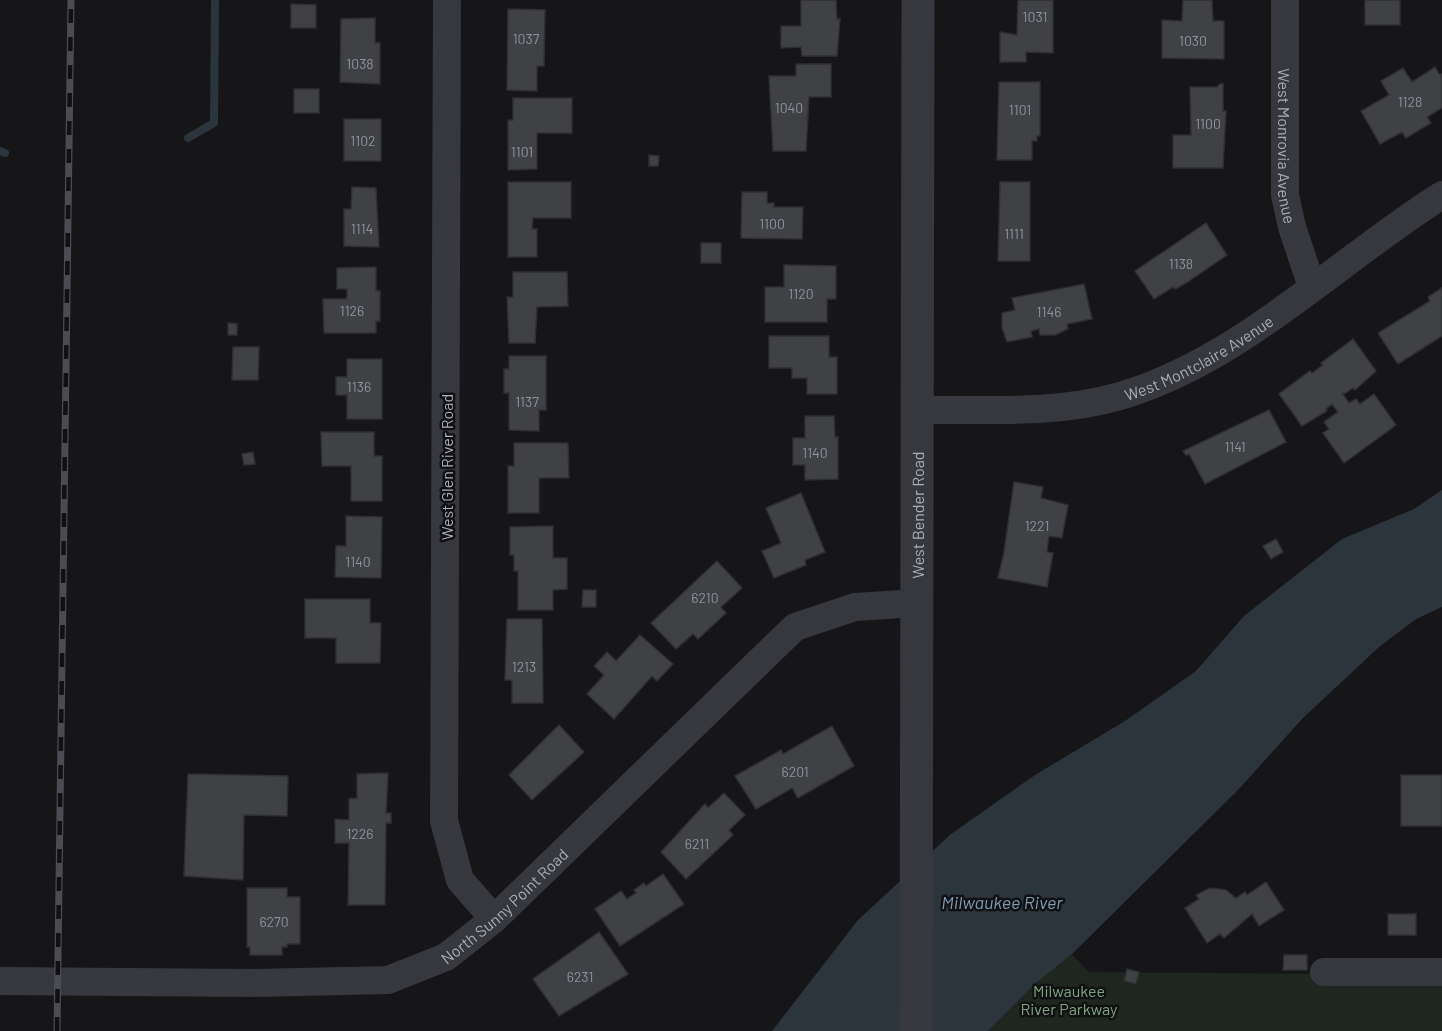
<svg xmlns="http://www.w3.org/2000/svg" width="1442" height="1031" viewBox="0 0 1442 1031" font-family="Barlow,sans-serif">
	<rect width="100%" height="100%" fill="#161618"/>
	<polygon fill="#1e261f" points="1072,954 1089,972 1442,975 1442,1031 988,1031 1035,984"/>
	<polygon fill="#2c353c" points="1442,490 1442,607 1416,619 1379,647 1303,718 1238,790 1072,954 1035,984 988,1031 772,1031 858,920 951,834 1035,775 1125,721 1196,671 1244,616 1342,539 1414,509"/>
	<g fill="none" stroke-linecap="round" stroke-linejoin="round">
		<g stroke="#2c353c" stroke-width="8">
			<polyline points="188,138 214,123 215,0"/>
			<polyline points="0,151 5,153"/>
		</g>
	</g>
	<g fill="#404145" stroke="#303034" stroke-width="1.5">
		<polygon points="801,0 836,0 837,19 840,19 837,56 802,56 801,47 781,48 781,26 801,26"/>
		<polygon points="1018,0 1053,0 1053,53 1026,52 1026,62 1000,62 1000,32 1017,35"/>
		<polygon points="1183,0 1212,0 1213,21 1224,21 1224,59 1162,58 1162,20 1182,21"/>
		<rect x="1365" y="0" width="35" height="25"/>
		<polygon points="291,4 316,5 316,28 291,28"/>
		<polygon points="508,9 545,10 544,66 537,66 537,91 507,90"/>
		<polygon points="375,18 375,43 380,43 380,84 340,82 341,19"/>
		<polygon points="796,64 831,64 831,97 809,97 806,151 773,151 769,76 796,76"/>
		<polygon points="1435,67 1439,74 1442,74 1442,108 1427,117 1431,123 1406,138 1402,132 1380,144 1361,111 1389,95 1381,81 1403,68 1412,82"/>
		<polygon points="999,82 1040,82 1040,136 1037,136 1037,141 1032,141 1032,160 997,160"/>
		<polygon points="1220,84 1223,84 1223,111 1226,111 1223,168 1173,168 1173,135 1191,135 1190,87 1217,87"/>
		<rect x="294" y="89" width="25" height="24"/>
		<polygon points="513,98 572,98 572,133 537,133 537,169 508,170 508,120 513,120"/>
		<rect x="344" y="119" width="37" height="42"/>
		<polygon points="649,155 659,156 658,166 649,166"/>
		<polygon points="508,182 571,182 571,218 533,218 532,229 537,229 537,257 508,257"/>
		<polygon points="1000,182 1030,182 1030,261 998,261"/>
		<polygon points="352,187 376,188 379,247 344,246 344,209 351,209"/>
		<polygon points="742,192 767,192 767,203 774,203 774,207 803,207 802,239 741,238"/>
		<polygon points="1206,223 1227,255 1186,283 1175,289 1173,287 1154,299 1135,271"/>
		<rect x="701" y="243" width="20" height="20"/>
		<polygon points="784,265 836,266 836,299 827,299 827,322 765,322 765,287 784,287"/>
		<polygon points="376,267 376,291 380,291 380,321 376,321 376,333 324,333 323,299 347,299 347,289 337,289 337,268"/>
		<polygon points="513,272 567,272 568,306 537,307 535,343 509,343 507,297 513,297"/>
		<polygon points="1084,284 1092,319 1067,324 1068,329 1055,335 1040,335 1039,329 1031,331 1032,337 1007,342 1002,328 1002,313 1015,310 1012,298"/>
		<polygon points="1442,288 1442,336 1398,364 1378,333 1430,301 1428,297"/>
		<polygon points="228,323 237,324 237,335 228,335"/>
		<polygon points="769,336 829,336 829,357 837,357 837,394 807,394 807,378 792,378 792,368 769,368"/>
		<polygon points="1353,339 1376,371 1355,390 1353,388 1344,394 1342,393 1349,403 1356,399 1360,404 1374,394 1396,425 1344,463 1323,433 1329,429 1324,422 1338,412 1332,404 1326,409 1327,411 1302,426 1279,394 1310,371 1312,373 1323,365 1321,363"/>
		<polygon points="233,347 259,347 258,380 232,380"/>
		<polygon points="509,356 546,356 546,410 539,410 539,431 509,430 509,393 504,393 504,369 509,369"/>
		<polygon points="347,359 382,359 382,419 347,419 347,395 336,395 336,377 347,377"/>
		<polygon points="1269,410 1286,442 1205,484 1189,454 1186,455 1183,451"/>
		<polygon points="805,416 834,416 835,437 838,437 838,479 805,480 805,465 793,465 793,438 805,438"/>
		<polygon points="321,432 374,432 374,456 382,456 382,501 351,501 351,466 322,466"/>
		<polygon points="514,443 568,443 569,478 539,478 539,513 508,513 508,466 514,466"/>
		<polygon points="253,452 255,464 244,465 242,454"/>
		<polygon points="1014,482 1043,487 1041,498 1068,505 1062,538 1049,536 1047,552 1053,553 1047,587 998,578 1004,552"/>
		<polygon points="801,493 825,552 805,560 806,565 774,578 762,551 781,543 766,508"/>
		<polygon points="346,516 382,517 381,578 335,577 336,546 346,546"/>
		<polygon points="553,526 553,558 567,558 567,589 553,590 553,610 518,610 518,571 514,571 514,555 510,555 510,527"/>
		<polygon points="1276,539 1283,552 1271,559 1263,546"/>
		<polygon points="717,561 742,588 721,607 726,613 698,639 693,634 676,649 651,623"/>
		<polygon points="583,590 596,590 596,607 582,607"/>
		<polygon points="305,599 370,599 370,623 381,623 380,663 336,663 336,638 305,638"/>
		<polygon points="507,619 542,619 543,703 512,703 512,680 505,680"/>
		<polygon points="640,635 673,664 657,681 652,676 614,719 587,694 604,675 594,666 607,652 616,661"/>
		<polygon points="559,725 584,752 532,800 509,775"/>
		<polygon points="832,726 854,766 798,798 792,788 756,809 735,776 781,750 783,754"/>
		<polygon points="388,773 386,813 391,813 391,823 386,823 385,905 348,905 349,843 335,843 335,819 349,820 349,799 357,798 357,774"/>
		<polygon points="188,774 288,776 287,816 244,815 243,880 184,876"/>
		<rect x="1401" y="775" width="41" height="51"/>
		<polygon points="724,793 745,815 729,830 733,835 686,879 661,852 705,804 708,808"/>
		<polygon points="663,874 684,904 620,946 595,909 621,891 627,899 636,893 634,890 644,883 646,886"/>
		<polygon points="1266,882 1284,910 1259,926 1252,914 1224,938 1220,934 1207,943 1185,908 1199,899 1196,895 1210,888 1226,890 1236,898 1245,892 1247,895"/>
		<polygon points="247,888 287,888 287,897 300,897 300,944 287,944 287,947 282,947 282,955 250,955 250,947 247,947"/>
		<rect x="1388" y="914" width="28" height="21"/>
		<polygon points="599,932 628,974 559,1016 533,979"/>
		<polygon points="1284,955 1307,955 1307,970 1283,970"/>
		<polygon points="1127,969 1139,972 1136,984 1124,981"/>
	</g>
	<g fill="none" stroke-linecap="round" stroke-linejoin="round">
		<g stroke="#37383d" stroke-width="28">
			<polyline points="447,0 444,821 460,880 494,919"/>
			<path id="s1" d="M1285,0V195L1292,227L1312,287"/>
			<path id="s2" d="M917,410C983,409 1056,415 1120,396C1240,361 1337,261 1442,195"/>
			<polyline points="1324,972 1442,972"/>
			<path id="s3" d="M0,981L254,983L388,980L446,957L494,919L795,627L855,607L917,603"/>
		</g>
		<path stroke="#37383d" stroke-width="33" id="s4" d="M916,1031L918,0"/>
		<defs>
			<polyline id="rail" points="57,1031 71,0"/>
		</defs>
		<use href="#rail" stroke="#4a4c52" stroke-width="7"/>
		<use href="#rail" stroke="#111113" stroke-width="4.5" stroke-dasharray="14" stroke-linecap="butt"/>
	</g>
	<g text-anchor="middle" dominant-baseline="central" stroke-width="5" stroke-linejoin="round" paint-order="stroke">
		<g font-size="14" fill="#8e929b">
			<text x="1035" y="16">1031</text>
			<text x="526" y="38">1037</text>
			<text x="1193" y="40">1030</text>
			<text x="360" y="63">1038</text>
			<text x="1410" y="101">1128</text>
			<text x="789" y="107">1040</text>
			<text x="1020" y="109">1101</text>
			<text x="1208" y="123">1100</text>
			<text x="363" y="140">1102</text>
			<text x="522" y="151">1101</text>
			<text x="772" y="223">1100</text>
			<text x="362" y="228">1114</text>
			<text x="1014" y="233">1111</text>
			<text x="1181" y="263">1138</text>
			<text x="801" y="293">1120</text>
			<text x="352" y="310">1126</text>
			<text x="1049" y="311">1146</text>
			<text x="359" y="386">1136</text>
			<text x="527" y="401">1137</text>
			<text x="1235" y="446">1141</text>
			<text x="815" y="452">1140</text>
			<text x="1037" y="525">1221</text>
			<text x="358" y="561">1140</text>
			<text x="705" y="597">6210</text>
			<text x="524" y="666">1213</text>
			<text x="795" y="771">6201</text>
			<text x="360" y="833">1226</text>
			<text x="697" y="843">6211</text>
			<text x="274" y="921">6270</text>
			<text x="580" y="976">6231</text>
		</g>
		<g font-size="16" fill="#a8adb8" stroke="#111113">
			<text stroke="none"><textPath href="#s1" startOffset="146">West Monrovia Avenue</textPath></text>
			<text stroke="none"><textPath href="#s2" startOffset="292">West Montclaire Avenue</textPath></text>
			<text transform="translate(446 467) rotate(-90)">West Glen River Road</text>
			<text stroke="none"><textPath href="#s4" startOffset="516">West Bender Road</textPath></text>
			<text stroke="none"><textPath href="#s3" startOffset="528">North Sunny Point Road</textPath></text>
		</g>
		<g font-size="16" fill="#7fa381" stroke="#111113">
			<text x="1069" y="990">Milwaukee<tspan x="1069" dy="18">River Parkway</tspan></text>
		</g>
		<g font-size="18" font-style="italic" fill="#7f9bb3" stroke="#111113">
			<text x="1002" y="902">Milwaukee River</text>
		</g>
	</g>
</svg>
